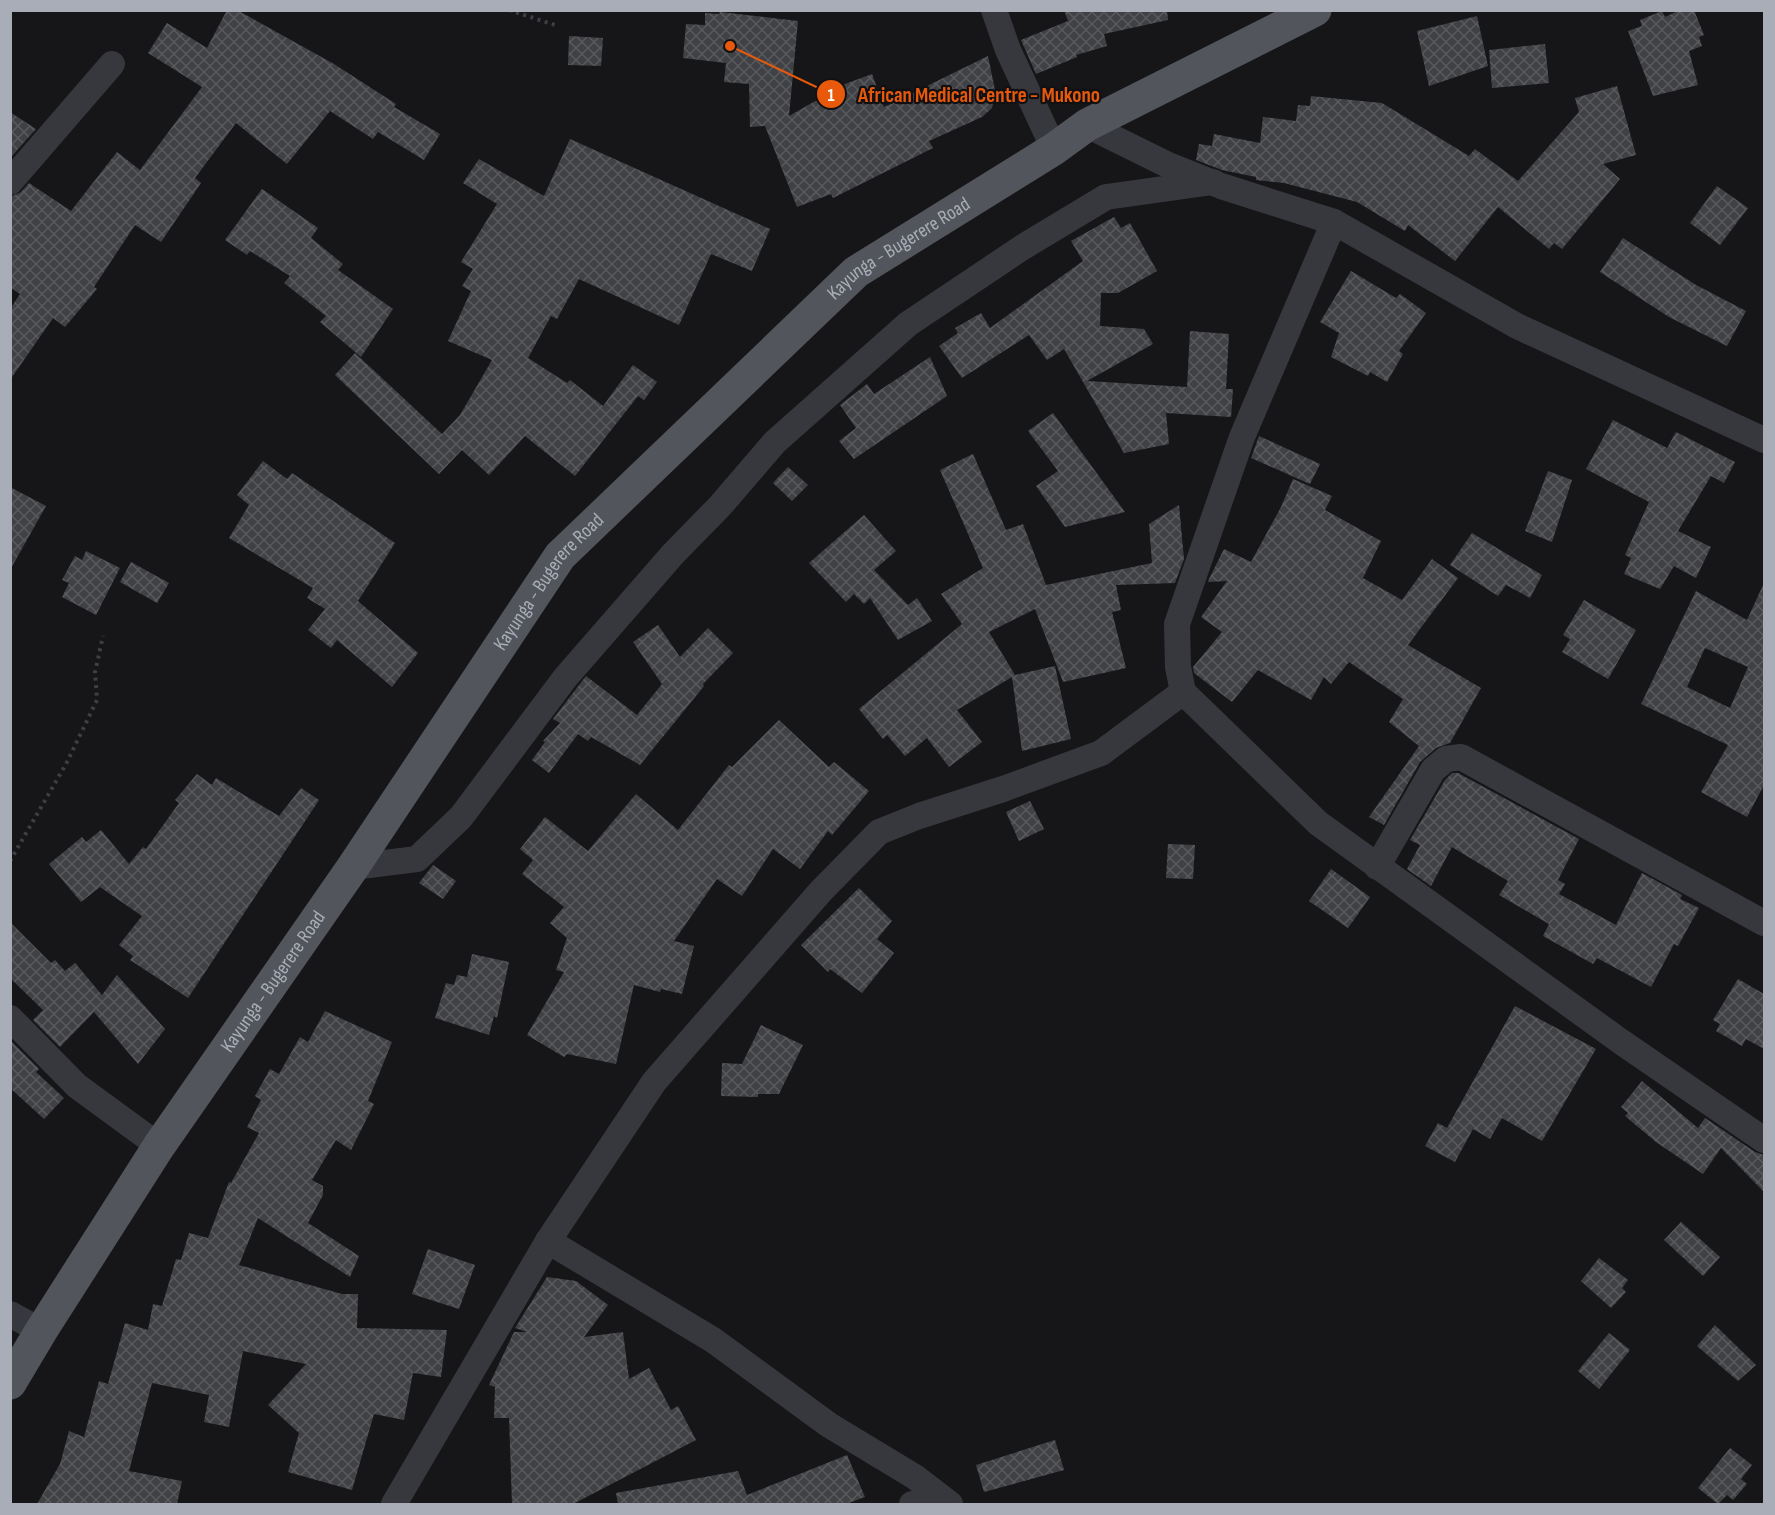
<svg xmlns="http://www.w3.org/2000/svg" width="1775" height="1515" viewBox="0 0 1775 1515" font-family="'Sofia Sans Condensed',sans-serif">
	<defs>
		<pattern id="building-cross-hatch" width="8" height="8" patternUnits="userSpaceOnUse" patternTransform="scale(1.5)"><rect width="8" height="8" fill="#404145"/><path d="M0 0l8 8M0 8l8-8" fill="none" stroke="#595a5e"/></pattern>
	</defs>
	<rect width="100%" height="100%" fill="#161618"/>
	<g fill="url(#building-cross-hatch)" fill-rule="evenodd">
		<polygon points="227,10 237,10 334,64 396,104 394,107 440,134 424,160 378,132 373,139 330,111 287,164 236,123 195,178 201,183 161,242 135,225 94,287 97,289 65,327 53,318 10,380 10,309 20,294 10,287 10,197 21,192 29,183 71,211 117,152 140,170 202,87 148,53 167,23 207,48"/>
		<polygon points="1064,10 1167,10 1168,20 1104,34 1107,46 1076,55 1077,57 1036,74 1021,40 1068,21"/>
		<polygon points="1680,10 1694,10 1704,35 1699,37 1702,46 1689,51 1698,85 1653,96 1628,31 1642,26 1640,20 1662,11 1665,17"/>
		<polygon points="720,12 798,21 789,116 845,84 872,74 884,107 988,56 995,90 992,108 982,117 929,141 933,148 833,198 831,194 797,207 765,126 750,127 749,84 724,82 726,63 683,58 686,24 705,25 705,13 719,14"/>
		<polygon points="1477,16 1488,66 1429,86 1417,31"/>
		<polygon points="569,36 603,38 601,66 568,65"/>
		<polygon points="1545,44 1549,83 1492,88 1489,50"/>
		<polygon points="1617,86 1636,155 1603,164 1620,179 1562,249 1554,243 1549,249 1498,207 1455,261 1408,225 1405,231 1357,202 1284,183 1256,180 1256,177 1222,170 1196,160 1199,144 1212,146 1214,134 1260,143 1263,117 1296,121 1298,105 1310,106 1311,96 1382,103 1469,156 1475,149 1518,181 1579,112 1575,98"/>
		<polygon points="10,112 36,129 10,158"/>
		<polygon points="570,139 770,229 752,271 711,254 679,325 579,279 557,319 551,316 528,358 567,383 570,380 603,406 633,365 657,382 644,400 638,396 575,476 525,436 489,475 462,450 439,474 335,375 355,353 442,434 460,415 492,360 448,341 471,291 462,286 473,269 461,262 497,204 463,183 479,159 544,196"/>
		<polygon points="1717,186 1748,208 1720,245 1690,223"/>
		<polygon points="262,189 318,228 311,238 343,264 338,270 393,309 361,357 320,322 326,316 284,283 290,276 250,251 247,255 225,240"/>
		<polygon points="1114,217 1121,228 1130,223 1157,271 1118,293 1101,293 1100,326 1144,329 1153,344 1087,381 1187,387 1190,331 1229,334 1226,389 1233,389 1231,417 1166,413 1169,444 1124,453 1064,349 1047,360 1029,335 962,378 939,346 958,333 955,328 981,313 990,328 1083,261 1071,241"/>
		<polygon points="1623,238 1696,285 1746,311 1727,346 1669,317 1600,272"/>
		<polygon points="1351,271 1396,298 1400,294 1426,313 1399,351 1403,354 1387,382 1370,372 1368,376 1331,357 1339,333 1320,322"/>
		<polygon points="930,357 947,396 854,459 839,441 856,428 840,405 867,384 874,394"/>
		<polygon points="1053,413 1125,512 1065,527 1036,486 1058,471 1028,431"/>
		<polygon points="1613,420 1667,448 1676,432 1735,462 1724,483 1711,476 1678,531 1711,547 1696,578 1674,566 1660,589 1624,574 1631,558 1625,555 1649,502 1586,469"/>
		<polygon points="1259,436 1320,464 1310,484 1251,458"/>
		<polygon points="973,454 1006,530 1023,524 1046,585 1152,563 1149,524 1179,505 1184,559 1175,583 1116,585 1121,610 1112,612 1126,668 1063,682 1035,609 989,632 1015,675 1055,666 1071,739 1022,751 1012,677 957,710 982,742 949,767 927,738 905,756 887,735 883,739 859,709 962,624 941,594 983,568 940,470"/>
		<polygon points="263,461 287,479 292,473 395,543 358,601 418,653 392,687 337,640 331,648 308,630 325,609 307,598 313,588 229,538 249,505 237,495"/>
		<polygon points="788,467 808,485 792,501 773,483"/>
		<polygon points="1548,471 1572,480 1552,542 1525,531"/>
		<polygon points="1293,479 1332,496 1325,510 1381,541 1363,578 1402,600 1432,559 1458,578 1408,645 1481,688 1450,743 1436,748 1420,762 1384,825 1369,817 1419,746 1389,722 1403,699 1349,662 1331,684 1324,677 1311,700 1258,670 1232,702 1194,673 1193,667 1222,632 1201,617 1227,581 1208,582 1209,579 1224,549 1251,562 1281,507"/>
		<polygon points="10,487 46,506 10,570"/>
		<polygon points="864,515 896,551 874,570 908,605 917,598 932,621 898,640 870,598 864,604 854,594 846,602 809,563"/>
		<polygon points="1472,533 1542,575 1530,598 1506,585 1498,596 1450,565"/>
		<polygon points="86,551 120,568 96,615 62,597 69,583 62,580 75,556 82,560"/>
		<polygon points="131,562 169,583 157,603 120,582"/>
		<path d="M1764,583V785L1747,817L1701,792L1728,745L1641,704L1696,591L1747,620ZM1705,648L1748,667L1730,708L1687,687Z"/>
		<polygon points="1584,600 1636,630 1608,679 1562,652 1570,639 1563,635"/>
		<polygon points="658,625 680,657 708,628 733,653 703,684 704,686 640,765 591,737 588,741 578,734 549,773 532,760 545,742 543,741 560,723 553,719 586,676 637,715 662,684 633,642"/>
		<polygon points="779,720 829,767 834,762 869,791 832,835 828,831 800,869 773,849 742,896 717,879 674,941 694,946 682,994 661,989 660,992 634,985 616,1064 567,1054 564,1057 527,1035 564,972 556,970 567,938 550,923 564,907 522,874 533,860 520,849 545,817 588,851 636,794 678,830 729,765 732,767"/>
		<polygon points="1452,773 1458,773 1579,839 1558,880 1565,884 1559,894 1616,925 1642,873 1682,895 1680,899 1699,908 1678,946 1674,944 1651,987 1597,958 1593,964 1543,936 1549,924 1499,895 1508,881 1452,847 1431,886 1407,869 1420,845 1410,840 1445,780"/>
		<polygon points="197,774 212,785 216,778 279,816 301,788 319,800 188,998 130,960 133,956 119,945 142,916 100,887 81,902 49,864 82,837 86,842 101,830 129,864 143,847 146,849 179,803 175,800"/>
		<polygon points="1030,801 1044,829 1019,841 1006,812"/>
		<polygon points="1168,844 1195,845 1193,879 1166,878"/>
		<polygon points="433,865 456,881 443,899 419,883"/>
		<polygon points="1331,869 1370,897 1348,928 1309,901"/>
		<polygon points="859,888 892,921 877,939 894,953 862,993 830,969 828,972 801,945"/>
		<polygon points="10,922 51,963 55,960 65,971 75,963 102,995 117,975 165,1029 138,1064 94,1012 60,1047 33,1020 43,1010 10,978"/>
		<polygon points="472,954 509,962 497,1018 494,1016 489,1035 435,1018 446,983 454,985 457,975 467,977"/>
		<polygon points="1738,979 1764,994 1764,1049 1746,1039 1742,1046 1716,1031 1720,1024 1713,1020"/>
		<polygon points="1515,1006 1596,1049 1542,1141 1502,1118 1490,1139 1473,1129 1455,1162 1425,1146 1438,1123 1447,1128"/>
		<polygon points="325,1011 392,1042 368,1101 374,1104 351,1150 336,1140 312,1180 323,1186 323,1195 308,1223 359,1256 350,1277 258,1218 239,1265 342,1294 358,1294 357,1328 447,1330 441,1377 413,1373 404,1420 374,1414 352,1490 288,1472 299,1433 268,1405 306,1364 243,1351 229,1427 204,1422 209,1395 152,1383 129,1471 182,1481 177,1504 37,1504 60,1464 69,1431 84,1437 99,1381 108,1384 125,1323 148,1330 153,1304 162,1306 176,1259 181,1260 189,1233 208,1238 229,1182 231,1183 259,1133 247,1127 261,1100 255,1096 270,1069 279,1074 300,1037 308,1042"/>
		<polygon points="761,1025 803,1045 779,1094 758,1094 758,1097 721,1096 722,1063 742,1064"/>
		<polygon points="12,1042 39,1069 36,1072 64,1098 44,1119 10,1088"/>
		<polygon points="1642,1081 1698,1128 1705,1118 1755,1152 1764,1155 1764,1192 1721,1148 1703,1174 1656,1142 1625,1116 1628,1113 1621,1107"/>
		<polygon points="1681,1222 1720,1257 1703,1276 1664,1240"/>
		<polygon points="428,1249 475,1265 459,1309 412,1294"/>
		<polygon points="1599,1258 1628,1280 1622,1288 1626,1292 1611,1308 1581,1281"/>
		<polygon points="547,1277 576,1281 608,1305 584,1337 623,1332 629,1379 649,1368 671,1410 678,1406 696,1440 573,1504 512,1504 509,1418 494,1418 495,1387 489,1385 514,1332 527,1332 515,1328"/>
		<polygon points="1715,1325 1756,1365 1738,1381 1697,1346"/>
		<polygon points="1609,1333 1630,1350 1599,1389 1578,1371"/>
		<polygon points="1055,1440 1064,1470 984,1492 976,1465"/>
		<polygon points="1730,1448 1752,1465 1741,1479 1747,1484 1733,1500 1727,1495 1718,1504 1698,1488"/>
		<polygon points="847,1455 865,1497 846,1504 618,1504 616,1493 738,1471 747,1495"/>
	</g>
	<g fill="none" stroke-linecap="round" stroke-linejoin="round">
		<g stroke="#3d3f44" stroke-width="4" stroke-dasharray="3 4.5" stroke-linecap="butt">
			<polyline points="509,10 555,25"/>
			<polyline points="10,861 66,764 97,700 95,672 103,636"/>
		</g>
		<g stroke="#37383d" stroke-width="26">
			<polyline points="994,10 1008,50 1054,149"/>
			<polyline points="1087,125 1166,164 1221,186 1334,222 1517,326 1764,440"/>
			<polyline points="10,182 112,64"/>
			<polyline points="1334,222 1242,437 1177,624 1178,667 1183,692 1318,823 1620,1041 1764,1140"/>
			<polyline points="353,867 417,859 461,817 565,678 673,554 720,506 775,442 908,324 1023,247 1106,197 1213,182"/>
			<polyline points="1377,867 1433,770 1446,759 1461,757 1764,923"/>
			<polyline points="10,1018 77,1086 159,1146"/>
			<polyline points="548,1241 713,1340 829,1425 915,1477 950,1504"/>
			<polyline points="10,1314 41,1331"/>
			<polyline points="394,1504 548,1241 654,1082 821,891 879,832 919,816 1003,789 1101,753 1183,692"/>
			<polyline points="912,1504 940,1497"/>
		</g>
		<path stroke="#53555c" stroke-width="33" id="s1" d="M10,1383L41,1331L159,1146L353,867L560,556L856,272L1054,149L1087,125L1315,10"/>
	</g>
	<g text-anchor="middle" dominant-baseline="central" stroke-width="4.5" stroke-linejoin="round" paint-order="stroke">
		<g font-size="20" fill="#a8adb8" stroke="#111113">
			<text stroke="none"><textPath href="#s1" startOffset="1452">Kayunga - Bugerere Road</textPath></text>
			<text stroke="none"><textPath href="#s1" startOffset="966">Kayunga - Bugerere Road</textPath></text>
			<text stroke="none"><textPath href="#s1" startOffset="480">Kayunga - Bugerere Road</textPath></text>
		</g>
	</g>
	<path fill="none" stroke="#e8590c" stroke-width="2" d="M730 46L831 94"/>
	<g fill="#e8590c" stroke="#111113" stroke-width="2">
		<circle cx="730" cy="46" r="6"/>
		<circle cx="831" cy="94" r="15"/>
	</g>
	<g font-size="18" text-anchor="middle" font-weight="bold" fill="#fff">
		<text x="831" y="101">1</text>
	</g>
	<g font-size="21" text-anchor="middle" font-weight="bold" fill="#e8590c" stroke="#111113" stroke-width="4.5" stroke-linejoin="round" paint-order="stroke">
		<text x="979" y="102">African Medical Centre - Mukono</text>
	</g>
	<rect width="1775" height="1515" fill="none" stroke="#a8adb8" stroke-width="24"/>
</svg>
